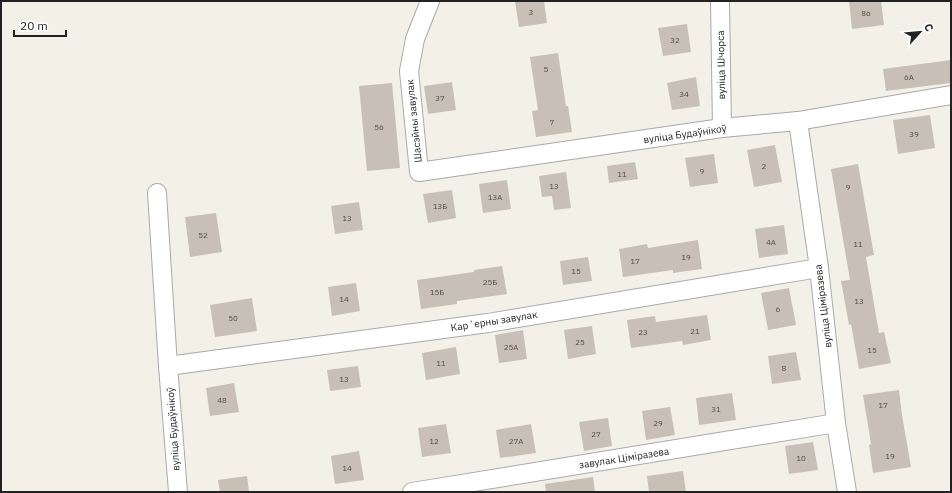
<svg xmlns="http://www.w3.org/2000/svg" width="952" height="493" viewBox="0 0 952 493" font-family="'IBM Plex Sans',sans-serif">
	<rect width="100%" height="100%" fill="#f3f0e8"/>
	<g fill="#c8c0b7">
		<polygon points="515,1 544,1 547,23 519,27"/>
		<polygon points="849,1 881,1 884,25 852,29"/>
		<polygon points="687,24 691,52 663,56 658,28"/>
		<polygon points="558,53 566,106 568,106 572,132 536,137 532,111 538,110 530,57"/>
		<polygon points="951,60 951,83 886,91 883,69"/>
		<polygon points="696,77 700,106 672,110 667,83"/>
		<polygon points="452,82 456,110 428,114 424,86"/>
		<polygon points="392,83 400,168 367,171 359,86"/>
		<polygon points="930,115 935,148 898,154 893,120"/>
		<polygon points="775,145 782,182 754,187 747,150"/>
		<polygon points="714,154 718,183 690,187 685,158"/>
		<polygon points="635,162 638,179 609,183 607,166"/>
		<polygon points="858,164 874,255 866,257 879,333 884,332 891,363 859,369 851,324 849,325 841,281 850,280 831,169"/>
		<polygon points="566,172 571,208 554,210 552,196 542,197 539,176"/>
		<polygon points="507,180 511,209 483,213 479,184"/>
		<polygon points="452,190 456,218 428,223 423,194"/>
		<polygon points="359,202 363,230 335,234 331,206"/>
		<polygon points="216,213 222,252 190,257 185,217"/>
		<polygon points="784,225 788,254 759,258 755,229"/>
		<polygon points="698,240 702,269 673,273 673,270 623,277 619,249 647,244 648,248"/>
		<polygon points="588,257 592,281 563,285 560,261"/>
		<polygon points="502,266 507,294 457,301 457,304 421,309 417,280 474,272 474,270"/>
		<polygon points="356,283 360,311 332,316 328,287"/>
		<polygon points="789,288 796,325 768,330 761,293"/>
		<polygon points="252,298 257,331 215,337 210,305"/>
		<polygon points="707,315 711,340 683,345 682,341 631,348 627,320 655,316 656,322"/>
		<polygon points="592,326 596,354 568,359 564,330"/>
		<polygon points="523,330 527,359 499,363 495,335"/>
		<polygon points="456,347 460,374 426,380 422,353"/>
		<polygon points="796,352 801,380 772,384 768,356"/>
		<polygon points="358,366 361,387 330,391 327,370"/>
		<polygon points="234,383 239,412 210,416 206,388"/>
		<polygon points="899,390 902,415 911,467 873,473 869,445 871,444 863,395"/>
		<polygon points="732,393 736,420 699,425 696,398"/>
		<polygon points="670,407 675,435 646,440 642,411"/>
		<polygon points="608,418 612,446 584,451 579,422"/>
		<polygon points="446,424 451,453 422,457 418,428"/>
		<polygon points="531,424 536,453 500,458 496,430"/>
		<polygon points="813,442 818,470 789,474 785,446"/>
		<polygon points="359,451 364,480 335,484 331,456"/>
		<polygon points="683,471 686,492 649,492 647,476"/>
		<polygon points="247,476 249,492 220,492 218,480"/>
		<polygon points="593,477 595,492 546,492 545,484"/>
	</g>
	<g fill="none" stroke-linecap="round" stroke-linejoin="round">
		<defs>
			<g id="street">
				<polyline points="430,1 415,39 409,71 419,172 722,128 798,121 951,95"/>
				<polyline points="720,1 722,128"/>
				<polyline points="798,121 819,268 836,423 847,492"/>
				<polyline points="157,193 168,366 178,492"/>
				<polyline points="168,366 488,323 819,268"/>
				<polyline points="412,492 836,423"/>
			</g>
		</defs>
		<use href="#street" stroke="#a9a9a9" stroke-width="20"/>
		<use href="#street" stroke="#fff" stroke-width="18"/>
	</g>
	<g text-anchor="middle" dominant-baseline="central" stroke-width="3" stroke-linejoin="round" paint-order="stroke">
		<g font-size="8" fill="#4c4a47">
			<text x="531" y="12">3</text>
			<text x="866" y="13">86</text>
			<text x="675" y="40">32</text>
			<text x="546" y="69">5</text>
			<text x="909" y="77">6А</text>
			<text x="684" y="94">34</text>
			<text x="440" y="98">37</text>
			<text x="552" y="122">7</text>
			<text x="379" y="127">56</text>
			<text x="914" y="134">39</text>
			<text x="764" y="166">2</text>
			<text x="702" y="171">9</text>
			<text x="622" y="174">11</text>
			<text x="554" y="186">13</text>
			<text x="848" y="187">9</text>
			<text x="495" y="197">13А</text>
			<text x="440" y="206">13Б</text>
			<text x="347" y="218">13</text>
			<text x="203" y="235">52</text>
			<text x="771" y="242">4А</text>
			<text x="858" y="244">11</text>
			<text x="686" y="257">19</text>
			<text x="635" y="261">17</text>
			<text x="576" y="271">15</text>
			<text x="490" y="282">25Б</text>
			<text x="437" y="292">15Б</text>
			<text x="344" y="299">14</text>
			<text x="859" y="301">13</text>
			<text x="778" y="309">6</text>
			<text x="233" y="318">50</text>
			<text x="695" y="331">21</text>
			<text x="643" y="332">23</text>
			<text x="580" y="342">25</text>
			<text x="511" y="347">25А</text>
			<text x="872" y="350">15</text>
			<text x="441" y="363">11</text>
			<text x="784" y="368">8</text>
			<text x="344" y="379">13</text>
			<text x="222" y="400">48</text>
			<text x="883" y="405">17</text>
			<text x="716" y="409">31</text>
			<text x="658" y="423">29</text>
			<text x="596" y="434">27</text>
			<text x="434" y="441">12</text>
			<text x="516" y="441">27А</text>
			<text x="890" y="456">19</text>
			<text x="801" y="458">10</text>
			<text x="347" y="468">14</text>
		</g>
		<g font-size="10" fill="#222" stroke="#fff">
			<text transform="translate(721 65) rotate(-91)">вуліца Шчорса</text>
			<text transform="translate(414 121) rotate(-96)">Шасэйны завулак</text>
			<text transform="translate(685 134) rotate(-8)">вуліца Будаўнікоў</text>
			<text transform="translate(823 306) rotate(-97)">вуліца Ціміразева</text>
			<text transform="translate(494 321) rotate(-9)">Карʼерны завулак</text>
			<text transform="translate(173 429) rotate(-94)">вуліца Будаўнікоў</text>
			<text transform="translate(624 458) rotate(-9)">завулак Ціміразева</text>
		</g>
	</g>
	<rect width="952" height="493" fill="none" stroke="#222222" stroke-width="4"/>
	<g transform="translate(920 32) rotate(63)" stroke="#ffffff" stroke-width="3" paint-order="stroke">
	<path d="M0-3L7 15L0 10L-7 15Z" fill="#222222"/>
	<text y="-6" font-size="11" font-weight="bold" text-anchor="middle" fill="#222222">С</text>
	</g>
	<path d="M14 30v6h52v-6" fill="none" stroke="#222222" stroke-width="2"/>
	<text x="20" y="30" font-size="12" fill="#222222" stroke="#ffffff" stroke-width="3" paint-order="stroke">20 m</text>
</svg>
